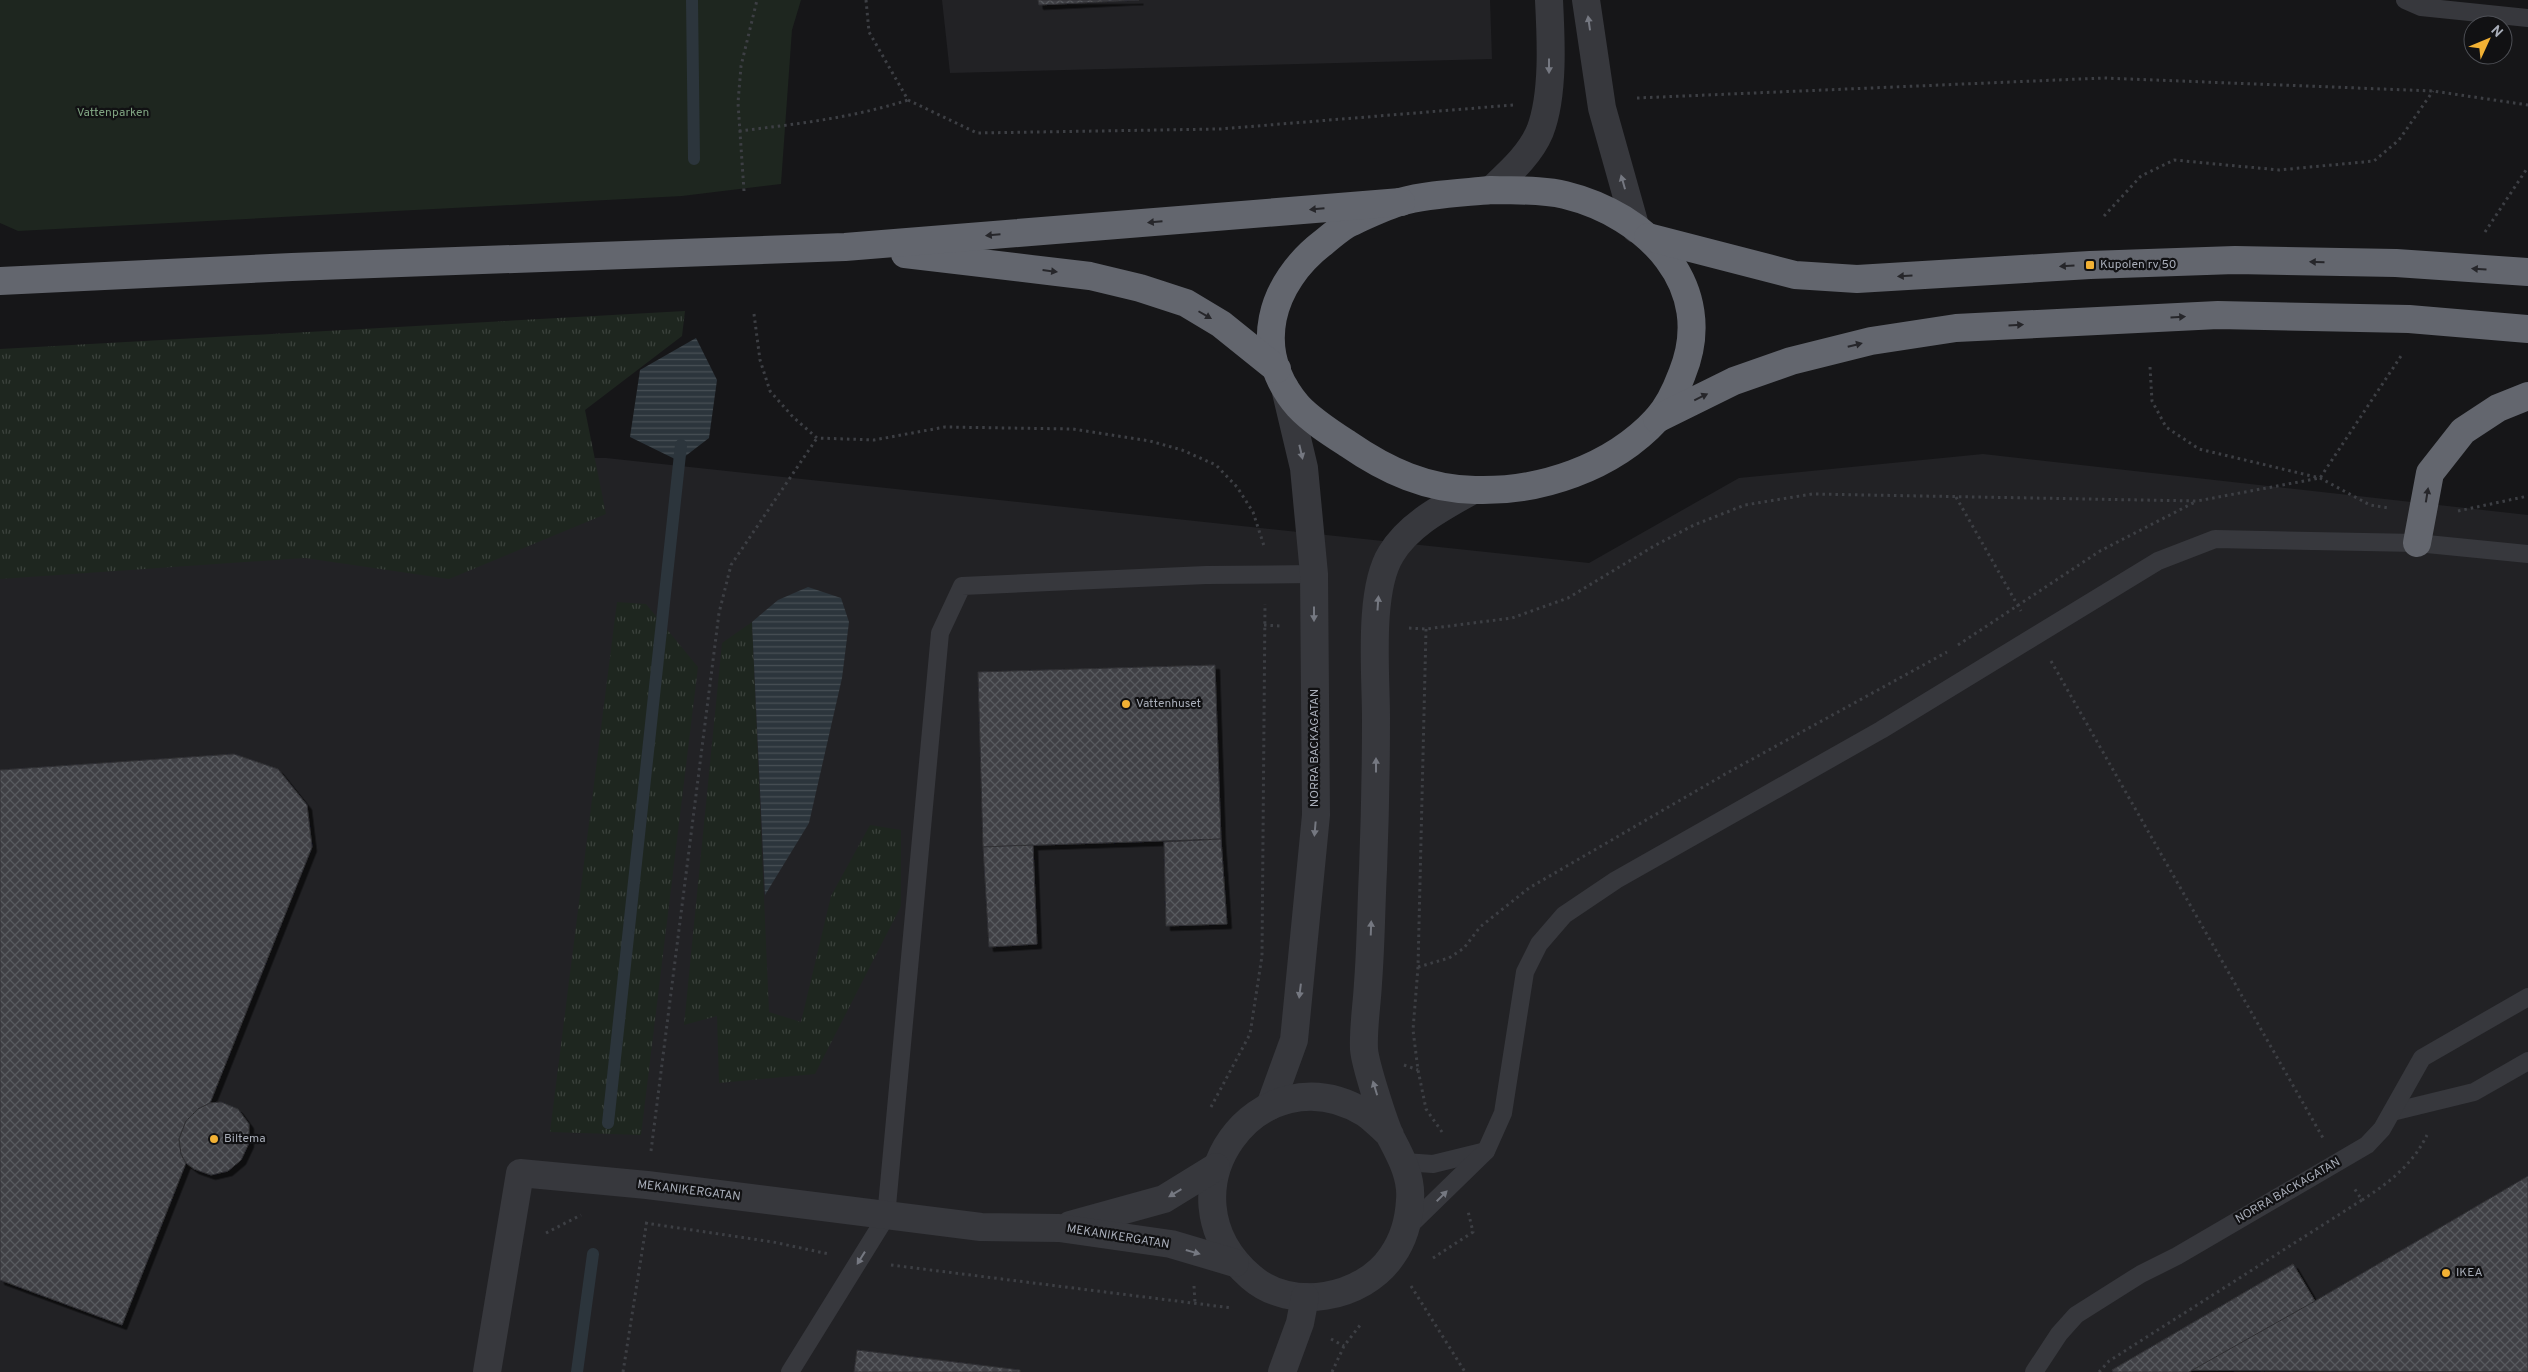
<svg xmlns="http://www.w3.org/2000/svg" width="2528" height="1372" viewBox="0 0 2528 1372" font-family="Overpass,sans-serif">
	<defs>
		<pattern id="grass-tufts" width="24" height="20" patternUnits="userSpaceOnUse" patternTransform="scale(1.25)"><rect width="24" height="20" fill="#1e261f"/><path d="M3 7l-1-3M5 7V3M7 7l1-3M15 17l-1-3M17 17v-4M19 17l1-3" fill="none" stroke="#3c433d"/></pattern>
		<pattern id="water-rules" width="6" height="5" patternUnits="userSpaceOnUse" patternTransform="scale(1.25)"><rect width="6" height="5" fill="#2c353c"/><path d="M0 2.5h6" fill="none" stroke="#485056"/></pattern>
		<pattern id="building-cross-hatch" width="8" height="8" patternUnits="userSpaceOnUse" patternTransform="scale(1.25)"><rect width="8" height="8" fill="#404145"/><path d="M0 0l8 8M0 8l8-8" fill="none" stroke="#595a5e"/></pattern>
		<filter id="shadow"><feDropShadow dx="4.5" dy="4.5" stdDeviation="0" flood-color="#0009"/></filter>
	</defs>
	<rect width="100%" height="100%" fill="#161618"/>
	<g fill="#222225">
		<polygon points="942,0 1490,0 1492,59 950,73"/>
		<polygon points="1983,454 2528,515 2528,1372 0,1372 0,457 606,458 1589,563 1739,478"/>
	</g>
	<g fill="url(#grass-tufts)">
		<polygon points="685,311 682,336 585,410 606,514 449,579 305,558 0,579 0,349"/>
		<polygon points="617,602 646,604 698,667 641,1135 550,1132"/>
		<polygon points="752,622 769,1012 801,1022 831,896 870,825 901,830 901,906 815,1074 719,1083 717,1016 684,1025 722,643"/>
	</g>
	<polygon fill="#1e261f" points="0,0 801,0 792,30 781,184 682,196 18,231 0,223"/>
	<g fill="url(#water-rules)">
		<polygon points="696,338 717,380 709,438 679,461 630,437 640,370"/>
		<polygon points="808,587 841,598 849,622 842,678 809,823 765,895 752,622 778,600"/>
	</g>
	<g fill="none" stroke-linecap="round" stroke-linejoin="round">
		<g stroke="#2c353c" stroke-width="12">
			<polyline points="692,0 694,159"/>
			<polyline points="608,1123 681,445"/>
			<polyline points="577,1372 593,1254"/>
		</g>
	</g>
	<g fill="url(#building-cross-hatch)" stroke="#303034" filter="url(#shadow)">
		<polygon points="1038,0 1139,0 1039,5"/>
		<polygon points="1215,665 1221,839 983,847 978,672"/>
		<polygon points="234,754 278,769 307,805 312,847 210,1103 198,1109 186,1121 179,1139 181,1154 186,1163 122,1325 0,1280 0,770"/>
		<polygon points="1221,839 1227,924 1166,926 1164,842"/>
		<polygon points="1033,845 1037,944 989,947 983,847"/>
		<polygon points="221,1102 238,1109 249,1124 249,1143 241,1160 228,1171 211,1175 194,1169 186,1163 181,1154 179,1139 186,1121 198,1109 210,1103"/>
		<polygon points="2528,1176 2528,1372 2112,1370 2293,1264 2315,1301"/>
		<polygon points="2293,1264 2315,1301 2189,1372 2113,1372 2112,1370"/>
		<polygon points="857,1350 1020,1370 1020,1372 854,1372"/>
	</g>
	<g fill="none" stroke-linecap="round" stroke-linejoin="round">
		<g stroke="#3d3f44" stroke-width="3" stroke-dasharray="2.5 4" stroke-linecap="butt">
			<polyline points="866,0 869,32 908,100 977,133 1220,129 1513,105"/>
			<polyline points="1637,98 2104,78 2433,91 2528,105"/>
			<path d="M739,131C797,124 852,118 908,100"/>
			<polyline points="744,191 738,103 741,66 757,0"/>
			<polyline points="2104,216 2141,176 2174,160 2279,170 2374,161 2399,140 2433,91"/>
			<polyline points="2485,232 2528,167"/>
			<polyline points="754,314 760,360 770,391 793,417 817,438 874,440 945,427 1073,429 1150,441 1182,450 1216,465 1237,487 1253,512 1264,546"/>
			<polyline points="2150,367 2152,401 2166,427 2199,449 2320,478 2370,505 2389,508"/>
			<polyline points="1956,497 2021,611"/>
			<polyline points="2458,511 2528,496"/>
			<polyline points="1264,625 1280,626"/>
			<polyline points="1409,628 1426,629 1512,618 1568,598 1654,546 1694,525 1745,505 1812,494 2197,501 2320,478 2403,353"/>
			<polyline points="1426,629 1418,967 1413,1030 1418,1070 1426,1109 1442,1132"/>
			<polyline points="1958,645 2100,551 2197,501"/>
			<polyline points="2051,661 2323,1138"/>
			<polyline points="1418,967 1449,958 1464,948 1480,927 1529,888 1727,773 1947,652"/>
			<polyline points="1404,1065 1418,1070"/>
			<polyline points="1211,1107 1250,1034 1262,956 1265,604"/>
			<polyline points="651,1151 719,613 731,565 817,438"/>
			<path d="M2362,1200C2389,1183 2413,1164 2427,1135"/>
			<polyline points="645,1223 773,1242 829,1254"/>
			<polyline points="546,1233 581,1215"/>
			<polyline points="1433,1258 1473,1232 1468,1211"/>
			<polyline points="891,1265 1232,1308"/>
			<polyline points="1194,1286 1195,1303"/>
			<polyline points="1411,1286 1465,1372"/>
			<polyline points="1331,1339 1344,1346"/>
			<polyline points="623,1372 647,1220"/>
			<polyline points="1332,1372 1344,1346 1361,1324"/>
			<polyline points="2099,1372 2109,1361 2362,1200 2354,1188"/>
		</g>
		<g stroke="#37383d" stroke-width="18">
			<polyline points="2405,0 2421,7 2528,18"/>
			<polyline points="2392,1112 2474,1092 2528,1061"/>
			<polyline points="1404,1162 1433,1164 1486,1151"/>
			<polyline points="1406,1229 1486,1151 1503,1113 1525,972 1539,944 1564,915 1616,880 1881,730 2158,561 2215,539 2417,543 2528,554"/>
			<polyline points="790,1372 886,1217 940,633 962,586 1206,575 1314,574"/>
			<polyline points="2034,1372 2059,1334 2076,1315 2141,1274 2177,1256 2367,1145 2382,1129 2422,1058 2528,997"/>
		</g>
		<g stroke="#37383d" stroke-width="28">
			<polyline points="1586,0 1602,108 1636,229"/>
			<path d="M1491,190C1509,173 1530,155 1540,131C1554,95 1551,38 1549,0"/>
			<polyline points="1270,1106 1294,1040 1316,815 1314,574 1304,468 1285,388"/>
			<path d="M1390,1135C1382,1128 1374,1119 1365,1113C1259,1048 1153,1193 1251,1277C1291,1312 1363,1299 1392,1256C1404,1239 1409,1220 1410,1200C1412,1177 1401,1157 1391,1138C1384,1123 1365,1064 1364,1049C1363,1028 1367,1004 1368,983C1371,945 1371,908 1373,870C1375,819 1376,769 1376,718C1376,674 1368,591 1391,554C1409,524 1443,507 1473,490"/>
			<polyline points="1070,1225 1164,1199 1216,1167"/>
			<polyline points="487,1372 520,1173 647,1185 981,1227 1059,1228 1171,1244 1235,1263"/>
			<polyline points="1282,1372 1300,1323 1305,1297"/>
		</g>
		<g stroke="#63666e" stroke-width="28">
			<path d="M1491,190C1515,191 1541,189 1565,195C1647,215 1718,286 1682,374C1676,390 1668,407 1657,419C1612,468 1540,492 1475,490C1427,489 1387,471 1348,444C1331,433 1312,421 1298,406C1250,350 1270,283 1324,242C1333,235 1342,226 1352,222C1367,215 1384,207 1400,202C1428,194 1461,193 1491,190Z"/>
			<polyline points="1648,237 1795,275 1857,279 2090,265 2235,260 2396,263 2528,272"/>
			<polyline points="905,254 1090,276 1140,288 1186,303 1221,324 1277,369"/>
			<polyline points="0,281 292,267 845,247 1401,202"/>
			<polyline points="1657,419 1734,381 1791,361 1871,341 1956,328 2218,315 2409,319 2528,329"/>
			<polyline points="2417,543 2430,473 2463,431 2498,408 2528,396"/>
		</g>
	</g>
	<defs><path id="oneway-solid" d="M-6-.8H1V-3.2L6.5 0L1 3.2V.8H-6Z" transform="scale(1.25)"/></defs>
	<g fill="#757881">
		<use href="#oneway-solid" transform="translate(1589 23) rotate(-98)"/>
		<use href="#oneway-solid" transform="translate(1549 66) rotate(90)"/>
		<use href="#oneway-solid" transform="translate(1623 182) rotate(-106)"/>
		<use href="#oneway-solid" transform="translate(1301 452) rotate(77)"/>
		<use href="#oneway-solid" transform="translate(1378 603) rotate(-86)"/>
		<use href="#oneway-solid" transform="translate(1314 614) rotate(90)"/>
		<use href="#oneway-solid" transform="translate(1376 765) rotate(-90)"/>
		<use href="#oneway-solid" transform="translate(1315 829) rotate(95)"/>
		<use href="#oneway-solid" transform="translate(1371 928) rotate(-88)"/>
		<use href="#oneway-solid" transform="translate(1300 991) rotate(97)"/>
		<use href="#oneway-solid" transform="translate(1375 1088) rotate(-107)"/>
		<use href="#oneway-solid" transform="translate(1175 1193) rotate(149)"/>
		<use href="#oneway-solid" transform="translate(1442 1196) rotate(-45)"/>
		<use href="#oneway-solid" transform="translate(1193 1252) rotate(16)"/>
		<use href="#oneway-solid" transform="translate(861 1258) rotate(122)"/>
	</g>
	<g fill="#26262a">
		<use href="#oneway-solid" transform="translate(1317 209) rotate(175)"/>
		<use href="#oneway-solid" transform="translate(1155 222) rotate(175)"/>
		<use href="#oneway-solid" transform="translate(993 235) rotate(175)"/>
		<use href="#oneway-solid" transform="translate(2317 262) rotate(-179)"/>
		<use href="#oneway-solid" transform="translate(2067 266) rotate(176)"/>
		<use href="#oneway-solid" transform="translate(2479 269) rotate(-176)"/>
		<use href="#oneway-solid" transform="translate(1050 271) rotate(7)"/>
		<use href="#oneway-solid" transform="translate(1905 276) rotate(177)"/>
		<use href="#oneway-solid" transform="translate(1205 315) rotate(30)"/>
		<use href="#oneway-solid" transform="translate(2178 317) rotate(-3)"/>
		<use href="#oneway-solid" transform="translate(2016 325) rotate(-3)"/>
		<use href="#oneway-solid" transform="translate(1855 345) rotate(-14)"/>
		<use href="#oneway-solid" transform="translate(1701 397) rotate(-26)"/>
		<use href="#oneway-solid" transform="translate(2427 495) rotate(-81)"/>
	</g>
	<g fill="#f2b134" stroke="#111113" stroke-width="2">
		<rect x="2085" y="260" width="10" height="10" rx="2.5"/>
		<circle cx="1126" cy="704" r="5"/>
		<circle cx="214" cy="1139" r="5"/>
		<circle cx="2446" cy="1273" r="5"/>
	</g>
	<g text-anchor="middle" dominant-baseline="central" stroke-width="4.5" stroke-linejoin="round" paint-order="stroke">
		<g font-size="12" fill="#7fa381" stroke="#111113">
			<text x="113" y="113">Vattenparken</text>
		</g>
		<g font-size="12" fill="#a8adb8" stroke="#111113" text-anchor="start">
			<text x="2100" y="265">Kupolen rv 50</text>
			<text x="1136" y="704">Vattenhuset</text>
			<text x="224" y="1139">Biltema</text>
			<text x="2456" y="1273">IKEA</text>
		</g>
		<g font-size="12" fill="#a8adb8" stroke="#111113">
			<text transform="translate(1315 748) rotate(-90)">NORRA BACKAGATAN</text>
			<text transform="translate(689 1191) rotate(7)">MEKANIKERGATAN</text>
			<text transform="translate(2288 1191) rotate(-30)">NORRA BACKAGATAN</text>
			<text transform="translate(1118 1237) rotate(9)">MEKANIKERGATAN</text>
		</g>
	</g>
	<g transform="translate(2488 40) rotate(46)"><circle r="24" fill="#111113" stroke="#4d4f55"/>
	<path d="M0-4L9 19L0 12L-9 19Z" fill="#f2b134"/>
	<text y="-8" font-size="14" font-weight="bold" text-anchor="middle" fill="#a8adb8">N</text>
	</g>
</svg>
